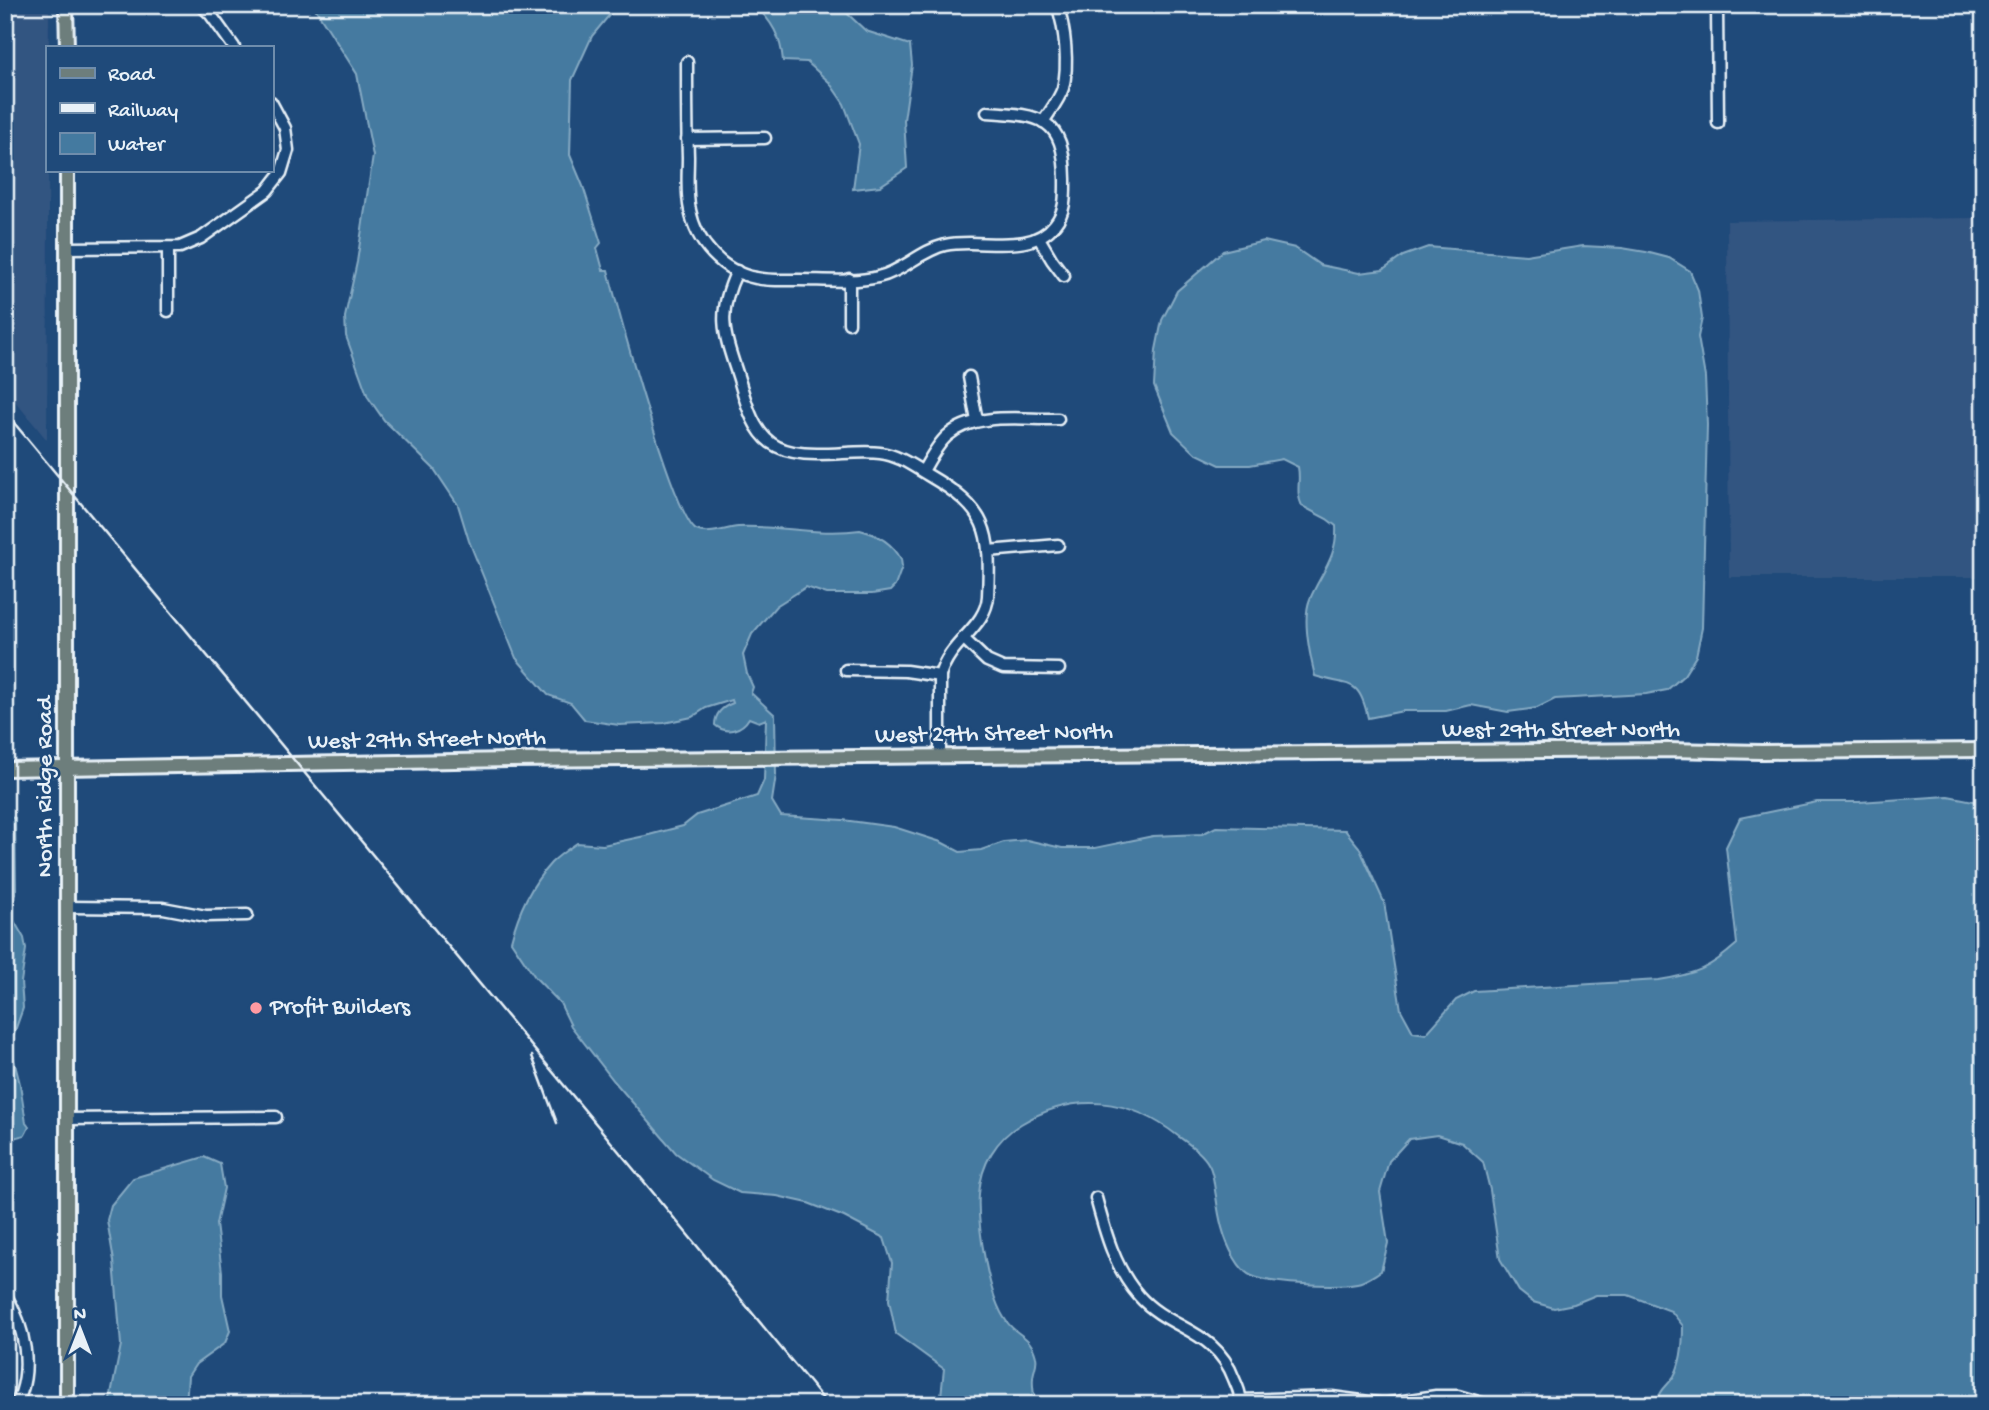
<svg xmlns="http://www.w3.org/2000/svg" width="1989" height="1410" viewBox="0 0 1989 1410" font-family="'Gochi Hand',sans-serif">
	<rect width="100%" height="100%" fill="#1f4a7a"/>
	<filter id="ink" filterUnits="userSpaceOnUse"><feTurbulence type="fractalNoise" baseFrequency=".0143" numOctaves="2"/><feDisplacementMap in="SourceGraphic" scale="14" xChannelSelector="R" yChannelSelector="G"/><feConvolveMatrix kernelMatrix="1 2 1 2 8 2 1 2 1" color-interpolation-filters="sRGB"/></filter>
	<g filter="url(#ink)">
		<g fill="#335481">
			<polygon points="5,5 49,5 47,440 5,389"/>
			<polygon points="1976,218 1979,408 1984,408 1984,577 1729,577 1727,221"/>
		</g>
		<g fill="#447aa0" stroke="#86aac3" stroke-width="2">
			<path d="M313,5H621L611,13L592,36L572,80L570,155L583,186L601,243L597,248L603,270H608C617,306 674,517 696,530C709,536 725,528 738,527C778,525 820,536 860,530C877,534 892,543 901,559L902,567L895,586L890,591L872,594H827L806,587L776,606L752,634L743,655L747,674L753,687L751,693L775,715L776,775L772,801L781,816L843,820L894,827L941,842L960,852L981,850L1004,842L1027,840L1062,848H1095L1153,836L1202,834L1216,827L1345,830L1359,847L1384,902L1401,1010L1413,1032L1426,1034L1456,1000L1474,991L1659,980C1696,974 1709,969 1737,944L1726,847L1740,818L1817,802H1859L1948,796L1984,803V1405H1658C1659,1388 1666,1389 1674,1376C1682,1362 1683,1343 1683,1326L1671,1311L1628,1295H1596L1574,1304L1554,1308L1533,1302L1519,1291L1500,1259L1490,1190L1483,1162L1462,1143L1437,1135L1409,1139L1389,1161L1380,1192L1388,1243L1381,1271C1374,1275 1365,1282 1357,1283C1338,1287 1269,1284 1252,1276C1244,1273 1238,1264 1234,1257C1223,1238 1219,1218 1216,1196C1214,1187 1214,1174 1209,1165C1203,1153 1189,1144 1178,1136C1130,1098 1074,1091 1021,1124C996,1139 981,1164 979,1194C977,1224 988,1298 1007,1322C1018,1337 1031,1335 1036,1357C1038,1364 1033,1371 1033,1378C1032,1384 1034,1392 1034,1399L1041,1405H943L941,1396L944,1369L896,1334L889,1300L892,1263L884,1238L844,1217L808,1203L777,1196L740,1193L713,1180L676,1153L614,1081L571,1026L560,1003L535,977L511,941C518,913 531,885 551,863C558,856 568,849 577,843L603,845L645,836L683,826L697,815L757,796L764,780L766,719L759,722L749,718C742,730 726,735 715,725C715,713 722,707 733,703L732,700L706,708L692,717L664,723L619,725L585,720L571,703L548,695L516,658L469,541L458,505L434,469L384,420L368,397L346,336L345,317L357,262L373,156L357,74Z"/>
			<path d="M754,5H838L866,31L910,45L912,65L904,120L907,168L880,186L853,189L859,144L844,104L829,82L807,62L783,61C781,37 772,21 754,5Z"/>
			<path d="M1264,241L1295,248L1320,265L1359,273L1383,270L1403,256L1428,247L1526,255L1583,246L1622,248L1646,252L1669,258L1690,271L1698,290L1702,318L1698,337L1705,377L1707,425L1702,628L1696,656L1684,675L1667,690L1646,694L1555,699L1537,708L1508,712L1471,705L1446,711H1403L1368,718C1359,677 1350,687 1315,676C1310,656 1302,618 1310,599C1321,573 1338,556 1336,526L1327,519L1302,506C1295,491 1301,482 1298,467L1282,459L1250,465H1220L1195,453L1173,432L1154,386L1156,350L1162,320L1177,291L1223,251Z"/>
			<polygon points="5,817 15,818 16,891 10,907 13,919 24,938 26,949 21,982 23,1008 10,1045 20,1084 26,1123 29,1127 25,1135 13,1138 7,1149 9,1168 5,1172"/>
			<polygon points="204,1157 220,1164 224,1188 216,1224 222,1272 222,1295 230,1331 225,1343 196,1364 188,1376 186,1405 109,1405 121,1345 114,1261 107,1220 111,1205 133,1178"/>
		</g>
		<g fill="none" stroke-linecap="round" stroke-linejoin="round">
			<defs>
				<g id="minor">
					<polyline points="201,5 211,15 234,47"/>
					<polyline points="1717,5 1718,123"/>
					<path d="M687,62C687,94 687,126 688,157C688,175 686,193 690,210C696,243 723,272 756,278C770,281 785,280 799,280C824,280 853,283 878,277C902,272 920,251 945,245C979,237 1030,257 1055,224C1066,211 1065,195 1065,179C1064,117 1041,115 987,112"/>
					<path d="M1043,122C1050,111 1059,100 1063,88C1069,65 1065,27 1057,5"/>
					<polyline points="687,139 765,138"/>
					<polyline points="1039,238 1052,260 1064,276"/>
					<polyline points="67,248 180,247 201,238 267,191 281,173 288,150 285,128 271,102"/>
					<polyline points="168,248 168,311"/>
					<path d="M737,271C717,313 723,331 737,373C745,397 750,427 771,443C799,463 848,449 880,453C898,455 913,466 928,475C988,510 991,529 988,596C986,628 949,641 940,676V757"/>
					<polyline points="849,279 849,323"/>
					<polyline points="969,377 977,421"/>
					<path d="M923,471C930,459 937,445 947,436C975,411 1024,420 1058,419"/>
					<polyline points="988,551 1058,545"/>
					<polyline points="963,638 987,661 1003,668 1059,669"/>
					<polyline points="846,670 906,671 940,676"/>
					<polyline points="68,907 163,908 206,916 247,915"/>
					<polyline points="67,1119 276,1117"/>
					<path d="M1096,1198C1105,1232 1115,1269 1139,1296C1170,1331 1215,1328 1234,1379C1238,1388 1241,1395 1241,1405"/>
					<path d="M5,1294C25,1326 34,1370 16,1405"/>
					<polyline points="1241,1400 1332,1397 1384,1404 1436,1396 1458,1396 1488,1405"/>
				</g>
				<g id="major">
					<polyline points="66,5 67,47"/>
					<polyline points="67,170 67,1405"/>
					<polyline points="5,769 510,760 1669,750 1761,752 1984,750"/>
				</g>
			</defs>
			<use href="#minor" stroke="#e8f1f8" stroke-width="15"/>
			<use href="#major" stroke="#e8f1f8" stroke-width="18"/>
			<use href="#minor" stroke="#1f4a7a" stroke-width="10"/>
			<use href="#major" stroke="#6d7e7c" stroke-width="12"/>
			<g stroke="#e8f1f8" stroke-width="2.5">
				<path d="M5,412C281,742 555,1073 828,1405"/>
				<polyline points="532,1056 557,1123"/>
			</g>
		</g>
	</g>
	<circle fill="#ff9aa2" stroke="#1f4a7a" stroke-width="2.5" cx="256" cy="1008" r="7"/>
	<g text-anchor="middle" dominant-baseline="central" stroke-width="5" stroke-linejoin="round" paint-order="stroke">
		<g font-size="24" fill="#e8f1f8" stroke="#1f4a7a">
			<text x="1561" y="731">West 29th Street North</text>
			<text transform="translate(994 735) rotate(-1)">West 29th Street North</text>
			<text transform="translate(427 741) rotate(-1)">West 29th Street North</text>
			<text transform="translate(46 787) rotate(-90)">North Ridge Road</text>
		</g>
		<g font-size="24" fill="#e8f1f8" stroke="#1f4a7a" text-anchor="start">
			<text x="270" y="1008">Profit Builders</text>
		</g>
	</g>
	<rect width="1989" height="1410" fill="none" stroke="#1f4a7a" stroke-width="28"/>
	<rect x="14" y="14" width="1961" height="1382" fill="none" stroke="#e8f1f8" stroke-width="2.5" filter="url(#ink)"/>
	<rect x="46" y="46" width="228" height="126" fill="#1f4a7a" stroke="#6f8dac" stroke-width="2"/>
	<rect x="60" y="68" width="35" height="10" fill="#6d7e7c" stroke="#6f8dac" stroke-width="2"/>
	<text x="108" y="80" font-size="21" fill="#e8f1f8">Road</text>
	<rect x="60" y="103" width="35" height="10" fill="#e8f1f8" stroke="#6f8dac" stroke-width="2"/>
	<text x="108" y="116" font-size="21" fill="#e8f1f8">Railway</text>
	<rect x="60" y="133" width="35" height="21" fill="#447aa0" stroke="#6f8dac" stroke-width="2"/>
	<text x="108" y="150" font-size="21" fill="#e8f1f8">Water</text>
	<g transform="translate(80 1329)" stroke="#1f4a7a" stroke-width="5" paint-order="stroke">
	<path d="M0-5L12 26L0 18L-12 26Z" fill="#e8f1f8"/>
	<text y="-10" font-size="19" font-weight="bold" text-anchor="middle" fill="#e8f1f8">N</text>
	</g>
</svg>
